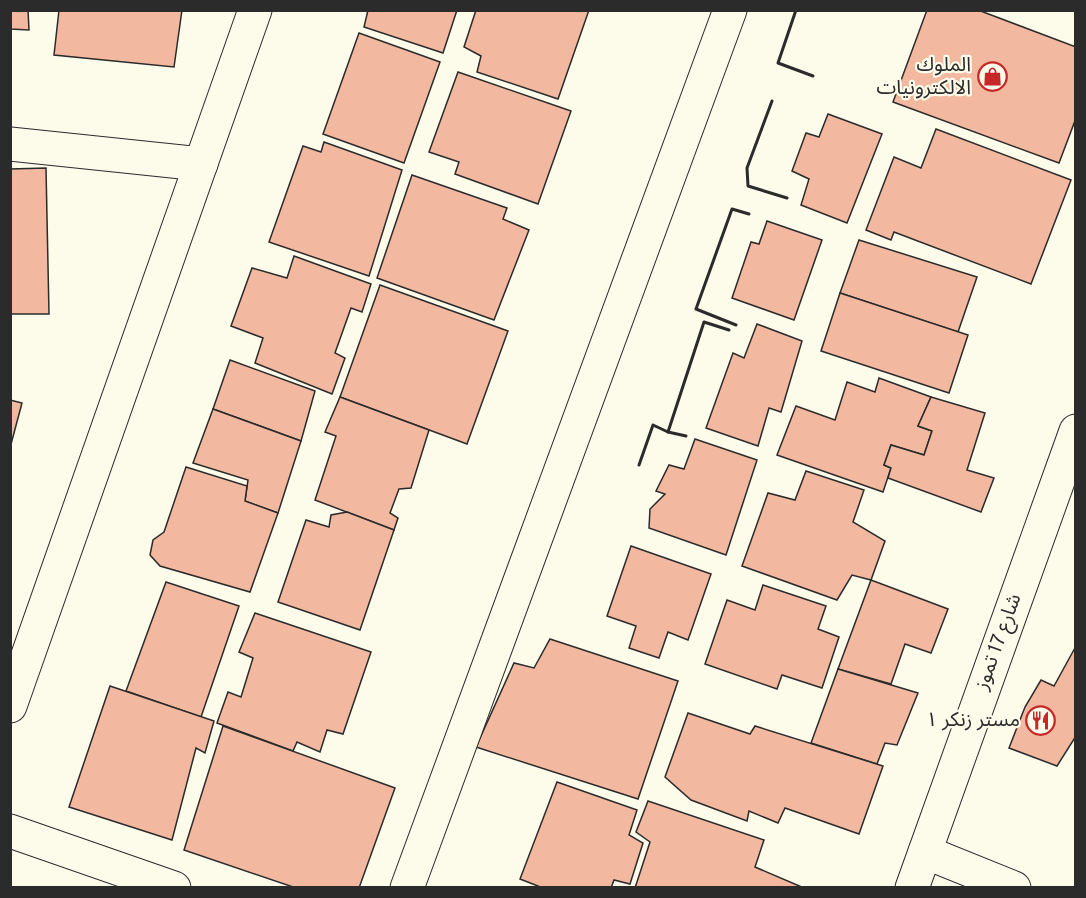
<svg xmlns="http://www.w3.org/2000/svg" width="1086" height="898" viewBox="0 0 1086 898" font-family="Overpass,'Noto Sans Arabic',sans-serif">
	<rect width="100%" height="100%" fill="#fdfbea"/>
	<g fill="#f2b8a0" stroke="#2b2b2b" stroke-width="1.5">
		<polygon points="10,10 28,10 29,30 10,29"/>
		<polygon points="59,10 182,10 174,67 54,55"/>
		<polygon points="368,10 457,10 443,53 364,27"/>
		<polygon points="476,10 589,10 558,99 477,72 481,56 464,47"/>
		<polygon points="927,10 978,10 1076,47 1076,118 1059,163 893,102"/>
		<polygon points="359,33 440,62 404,163 323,134"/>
		<polygon points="458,72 571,111 538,204 455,174 459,162 429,152"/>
		<polygon points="828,114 882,134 847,223 801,205 809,179 792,171 806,133 819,137"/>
		<polygon points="936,129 1071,180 1031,284 894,232 891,240 866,230 894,157 921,168"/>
		<polygon points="324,142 402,170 369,276 269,242 303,146 321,152"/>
		<polygon points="46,168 49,314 10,314 10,169"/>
		<polygon points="412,175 507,208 503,219 529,230 494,320 377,278"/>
		<polygon points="767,221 822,240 794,320 732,298 751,242 759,244"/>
		<polygon points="859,240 977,277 958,332 840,293"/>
		<polygon points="294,256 371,284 362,312 351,308 335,353 345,358 332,394 255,363 263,338 231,326 252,268 287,278"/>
		<polygon points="380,285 508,331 467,444 340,397"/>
		<polygon points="840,293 968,335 949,393 821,351"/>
		<polygon points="757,324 802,341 781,412 769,408 758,446 706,428 733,353 744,358"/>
		<polygon points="230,360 315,391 301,441 213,409"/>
		<polygon points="879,378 931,397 918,426 932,431 924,455 891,445 884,465 891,468 883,492 777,455 796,406 835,420 847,382 875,392"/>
		<polygon points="340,397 429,430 411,488 399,489 390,513 398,518 394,530 315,500 336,436 325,432"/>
		<polygon points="931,397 985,413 967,470 994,478 981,512 888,478 891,468 884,465 891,445 924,455 932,431 918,426"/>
		<polygon points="10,400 22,403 10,448"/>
		<polygon points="213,409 301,441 278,513 245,501 248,480 193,463"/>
		<polygon points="695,439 757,460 726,555 649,528 650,509 665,494 656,491 669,465 684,469"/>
		<polygon points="186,467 247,486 245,501 278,513 250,592 160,566 150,555 153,540 164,532"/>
		<polygon points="806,471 864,490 853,522 885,541 871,580 852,575 837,600 742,566 768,493 795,500"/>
		<polygon points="347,512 394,530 360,630 278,602 306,520 329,527 331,515"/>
		<polygon points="631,546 711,574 688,640 668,632 659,658 629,648 636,626 607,616"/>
		<polygon points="871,580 948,609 931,653 905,644 891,684 838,669"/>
		<polygon points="166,582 239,606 201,717 126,691"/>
		<polygon points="763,585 826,606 818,629 839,637 822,688 782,675 777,689 705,664 727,600 755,610"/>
		<polygon points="255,613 371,652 343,734 327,730 320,752 297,742 293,751 217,723 228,692 241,697 253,658 239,652"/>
		<polygon points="550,639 678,681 638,799 476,747 514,663 534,668"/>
		<polygon points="1076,646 1076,736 1057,766 1009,748 1025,707 1041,680 1054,686"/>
		<polygon points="838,669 918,693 897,745 885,743 877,764 811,743"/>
		<polygon points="110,686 214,721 205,753 196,748 172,840 69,807"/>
		<polygon points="688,713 750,734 755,726 883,766 859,834 785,808 778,823 749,811 747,821 691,800 665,777"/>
		<polygon points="223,726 395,788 359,888 296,888 184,850"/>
		<polygon points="557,782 637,810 629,835 643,843 630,884 614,880 611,888 543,888 520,879"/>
		<polygon points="648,801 764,840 755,867 804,888 635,888 650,842 636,832"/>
	</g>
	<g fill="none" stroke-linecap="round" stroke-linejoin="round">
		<defs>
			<g id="street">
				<polyline points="10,144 201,164"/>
				<polyline points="10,706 255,10"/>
				<polyline points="10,831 174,888"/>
				<polyline points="925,852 1014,888"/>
				<polyline points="407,888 730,10"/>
				<polyline points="912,888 1076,431"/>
			</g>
		</defs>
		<use href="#street" stroke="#2b2b2b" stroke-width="35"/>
		<use href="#street" stroke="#fdfbea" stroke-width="33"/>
		<g stroke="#2b2b2b" stroke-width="3">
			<polyline points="796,10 778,63 813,76"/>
			<polyline points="772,101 747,168 748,186 787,198"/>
			<polyline points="736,325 696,309 732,209 749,214"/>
			<polyline points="668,432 704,322 729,330"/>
			<polyline points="639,465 653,425 668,432 686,436"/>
		</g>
	</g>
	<defs>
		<symbol id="shop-ring" viewBox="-11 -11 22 22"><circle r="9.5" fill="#fdfbea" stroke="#c62828" stroke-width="1.5"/><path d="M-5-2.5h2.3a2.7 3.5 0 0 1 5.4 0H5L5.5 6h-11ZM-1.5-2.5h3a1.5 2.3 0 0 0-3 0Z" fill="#c62828"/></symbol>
		<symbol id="restaurant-ring" viewBox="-11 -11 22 22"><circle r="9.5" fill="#fdfbea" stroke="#c62828" stroke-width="1.5"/><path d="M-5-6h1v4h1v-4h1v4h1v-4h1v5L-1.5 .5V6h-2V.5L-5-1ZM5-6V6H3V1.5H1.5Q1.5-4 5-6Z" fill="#c62828"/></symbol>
	</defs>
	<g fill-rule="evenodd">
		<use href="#shop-ring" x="976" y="60" width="33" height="33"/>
		<use href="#restaurant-ring" x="1024" y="704" width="33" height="33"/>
	</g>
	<g text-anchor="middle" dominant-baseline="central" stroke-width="4.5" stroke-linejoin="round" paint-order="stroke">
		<g font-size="20" fill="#2b2b2b" stroke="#fdfbea" text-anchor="end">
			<text x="971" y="66">الملوك<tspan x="971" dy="23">الالكترونيات</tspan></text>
			<text x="1020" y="721">مستر زنكر ١</text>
		</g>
		<g font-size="20" fill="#2b2b2b" stroke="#fdfbea">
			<text transform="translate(999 642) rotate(-70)">شارع 17 تموز</text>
		</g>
	</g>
	<rect width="1086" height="898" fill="none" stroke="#2b2b2b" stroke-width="24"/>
</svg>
